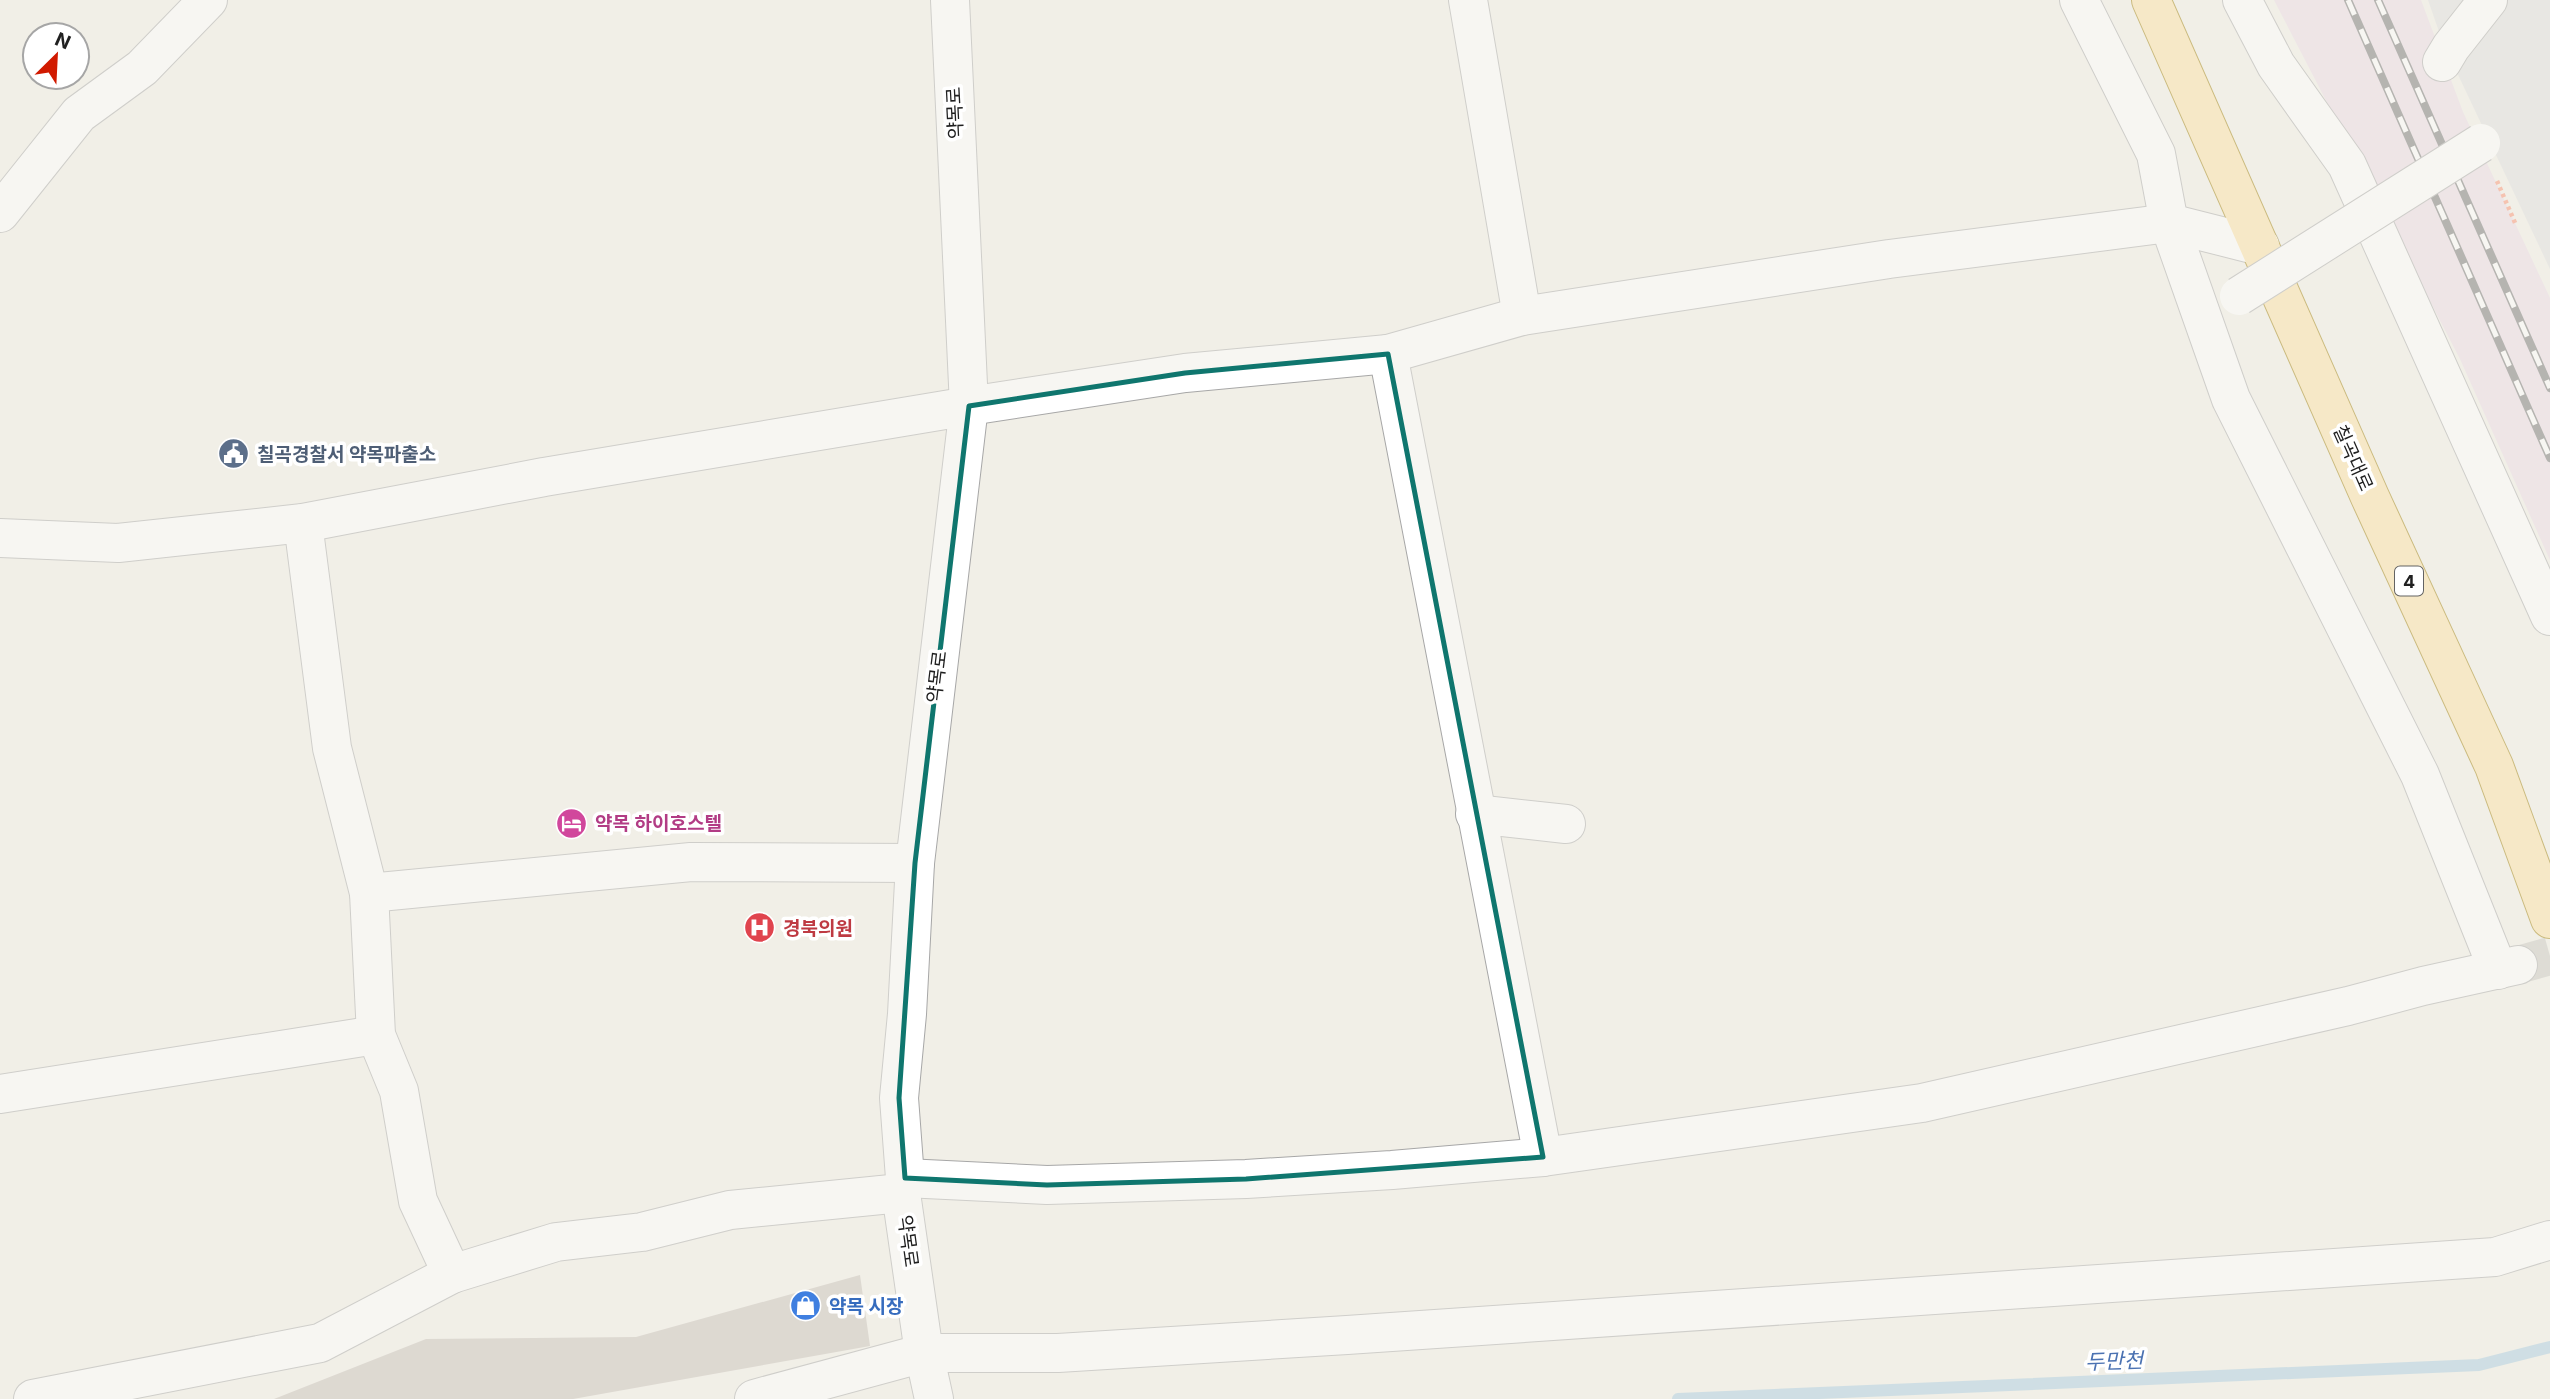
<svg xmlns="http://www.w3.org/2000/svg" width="2550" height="1399" viewBox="0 0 2550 1399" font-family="Inter,'Noto Sans KR',sans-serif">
	<rect width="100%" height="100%" fill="#f1efe7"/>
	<polygon fill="#dededd" points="2428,0 2550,0 2550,269 2443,43"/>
	<polygon fill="#ead9e5" points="2274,0 2421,0 2463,112 2550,298 2550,560 2460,359"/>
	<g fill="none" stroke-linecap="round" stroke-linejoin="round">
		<polyline stroke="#a7cbdf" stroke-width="12" points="1678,1399 2479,1365 2550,1347"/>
	</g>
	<polygon fill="#c6beb6" points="860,1275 870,1346 573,1399 274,1399 426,1339 636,1337"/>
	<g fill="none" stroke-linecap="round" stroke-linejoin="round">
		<polyline stroke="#c7c6bf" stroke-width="38" stroke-dasharray="38 19" stroke-linecap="butt" points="2518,965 2550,956"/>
		<defs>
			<g id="minor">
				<polyline points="1468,0 1522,316"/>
				<polyline points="2079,0 2156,154 2169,223 2231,399 2420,775 2498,970"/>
				<polyline points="2242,0 2276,65 2347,165 2550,616"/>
				<polyline points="2442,62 2451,47 2488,0"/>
				<polyline points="0,213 79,114 142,68 208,0"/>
				<polyline points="1388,354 1543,1157"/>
				<polyline points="303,523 332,748 369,893 376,1035 399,1091 418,1201 452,1274"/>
				<polyline points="0,538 118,543 303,523 544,477 969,406 1185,373 1388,354 1522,316 1889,259 2169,223 2260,246"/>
				<polyline points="1475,814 1566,824"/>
				<polyline points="369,893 691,862 915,863"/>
				<polyline points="0,1094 376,1035"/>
				<polyline points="905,1178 1047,1185 1246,1179 1392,1170 1543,1157 1922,1103 2348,1006 2423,986 2518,965"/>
				<polyline points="33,1399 320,1343 452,1274 556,1242 642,1232 730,1210 901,1193"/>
				<polyline points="754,1399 924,1353 1058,1353 1347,1335 2495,1257 2550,1240"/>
				<polyline points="934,1399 924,1353 901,1193 905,1178 899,1098 907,1014 915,863 969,406 950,0"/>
			</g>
			<polyline id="major" points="2151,0 2370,497 2494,766 2550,919"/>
		</defs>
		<use href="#minor" stroke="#a7a7a7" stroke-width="40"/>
		<use href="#major" stroke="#9d7c00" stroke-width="40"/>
		<polyline stroke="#fb8e6e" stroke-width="4.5" stroke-dasharray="3.5 3.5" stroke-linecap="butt" points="2497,181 2516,225"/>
		<use href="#minor" stroke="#fff" stroke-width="38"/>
		<use href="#major" stroke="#fde0a0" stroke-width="38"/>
		<defs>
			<g id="rail">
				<polyline points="2348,0 2550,458"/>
				<polyline points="2378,0 2550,388"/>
			</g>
		</defs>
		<use href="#rail" stroke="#6e6e6e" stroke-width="8"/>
		<use href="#rail" stroke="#fff" stroke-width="5" stroke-dasharray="16" stroke-linecap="butt"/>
		<defs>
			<polyline id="minor-bridge" points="2239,296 2481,143"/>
		</defs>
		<use href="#minor-bridge" stroke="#a7a7a7" stroke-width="40" stroke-linecap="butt"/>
		<use href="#minor-bridge" stroke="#fff" stroke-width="38"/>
	</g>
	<path d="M0 0H2550V1399H0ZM1388,354L1543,1157L1246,1179L1047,1185L905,1178L899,1098L915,863L969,406L1185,373Z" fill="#f1efe7" fill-opacity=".55" fill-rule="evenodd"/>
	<path fill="none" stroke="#0f766e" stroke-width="5" stroke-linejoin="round" d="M1388,354L1543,1157L1246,1179L1047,1185L905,1178L899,1098L915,863L969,406L1185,373Z"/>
	<defs>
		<symbol id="civic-disc" viewBox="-11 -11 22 22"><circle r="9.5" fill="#5c6f8a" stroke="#fff"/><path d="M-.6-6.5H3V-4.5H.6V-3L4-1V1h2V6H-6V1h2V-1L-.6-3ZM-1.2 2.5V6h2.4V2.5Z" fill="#fff"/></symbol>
		<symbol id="hotel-disc" viewBox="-11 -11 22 22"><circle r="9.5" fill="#d1479c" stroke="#fff"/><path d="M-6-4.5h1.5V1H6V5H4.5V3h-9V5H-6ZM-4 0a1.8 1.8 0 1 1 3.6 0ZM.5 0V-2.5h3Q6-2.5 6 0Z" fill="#fff"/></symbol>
		<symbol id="hospital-disc" viewBox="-11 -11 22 22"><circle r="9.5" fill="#e0444e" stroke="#fff"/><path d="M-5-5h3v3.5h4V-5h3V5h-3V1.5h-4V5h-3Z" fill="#fff"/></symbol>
		<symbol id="shop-disc" viewBox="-11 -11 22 22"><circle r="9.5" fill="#3f7fe0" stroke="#fff"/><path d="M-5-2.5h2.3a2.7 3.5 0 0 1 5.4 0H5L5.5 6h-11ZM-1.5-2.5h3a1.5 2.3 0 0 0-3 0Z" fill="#fff"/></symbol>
	</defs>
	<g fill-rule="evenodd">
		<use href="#civic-disc" x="216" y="436" width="35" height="35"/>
		<use href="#hotel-disc" x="554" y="806" width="35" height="35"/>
		<use href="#hospital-disc" x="742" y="910" width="35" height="35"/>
		<use href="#shop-disc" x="788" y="1288" width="35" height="35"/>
	</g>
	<g text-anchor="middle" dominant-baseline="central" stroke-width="7" stroke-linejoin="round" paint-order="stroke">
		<rect fill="#fff" stroke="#636363" stroke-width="2" x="2395" y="566.5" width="28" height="29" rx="5"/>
		<g font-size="18" font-weight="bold" fill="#202020">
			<text x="2409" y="581">4</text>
		</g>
		<g font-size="19" fill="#202020" stroke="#fff">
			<text transform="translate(955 113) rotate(-93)">약목로</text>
			<text transform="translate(2353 458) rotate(66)">칠곡대로</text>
			<text transform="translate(937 677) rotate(-83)">약목로</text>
			<text transform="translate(908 1241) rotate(82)">약목로</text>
		</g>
		<g font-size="19" font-weight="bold" fill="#4e5e75" stroke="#fff" text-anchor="start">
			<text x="257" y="454">칠곡경찰서 약목파출소</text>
		</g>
		<g font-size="19" font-weight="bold" fill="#b23c85" stroke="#fff" text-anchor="start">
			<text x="595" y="823">약목 하이호스텔</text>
		</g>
		<g font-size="19" font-weight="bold" fill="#be3a42" stroke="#fff" text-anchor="start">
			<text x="783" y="928">경북의원</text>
		</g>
		<g font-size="19" font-weight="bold" fill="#366cbe" stroke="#fff" text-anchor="start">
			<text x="829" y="1306">약목 시장</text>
		</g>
		<g font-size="21" font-style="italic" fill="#4b72b2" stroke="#fff">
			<text transform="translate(2114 1361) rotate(-2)">두만천</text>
		</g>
	</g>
	<g transform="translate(56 56) rotate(24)"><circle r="33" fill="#ffffff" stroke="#a6a6a6" stroke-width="2"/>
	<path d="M0-5L12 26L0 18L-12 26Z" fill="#d11a00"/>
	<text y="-10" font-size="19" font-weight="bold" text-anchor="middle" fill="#202020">N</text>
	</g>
</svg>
